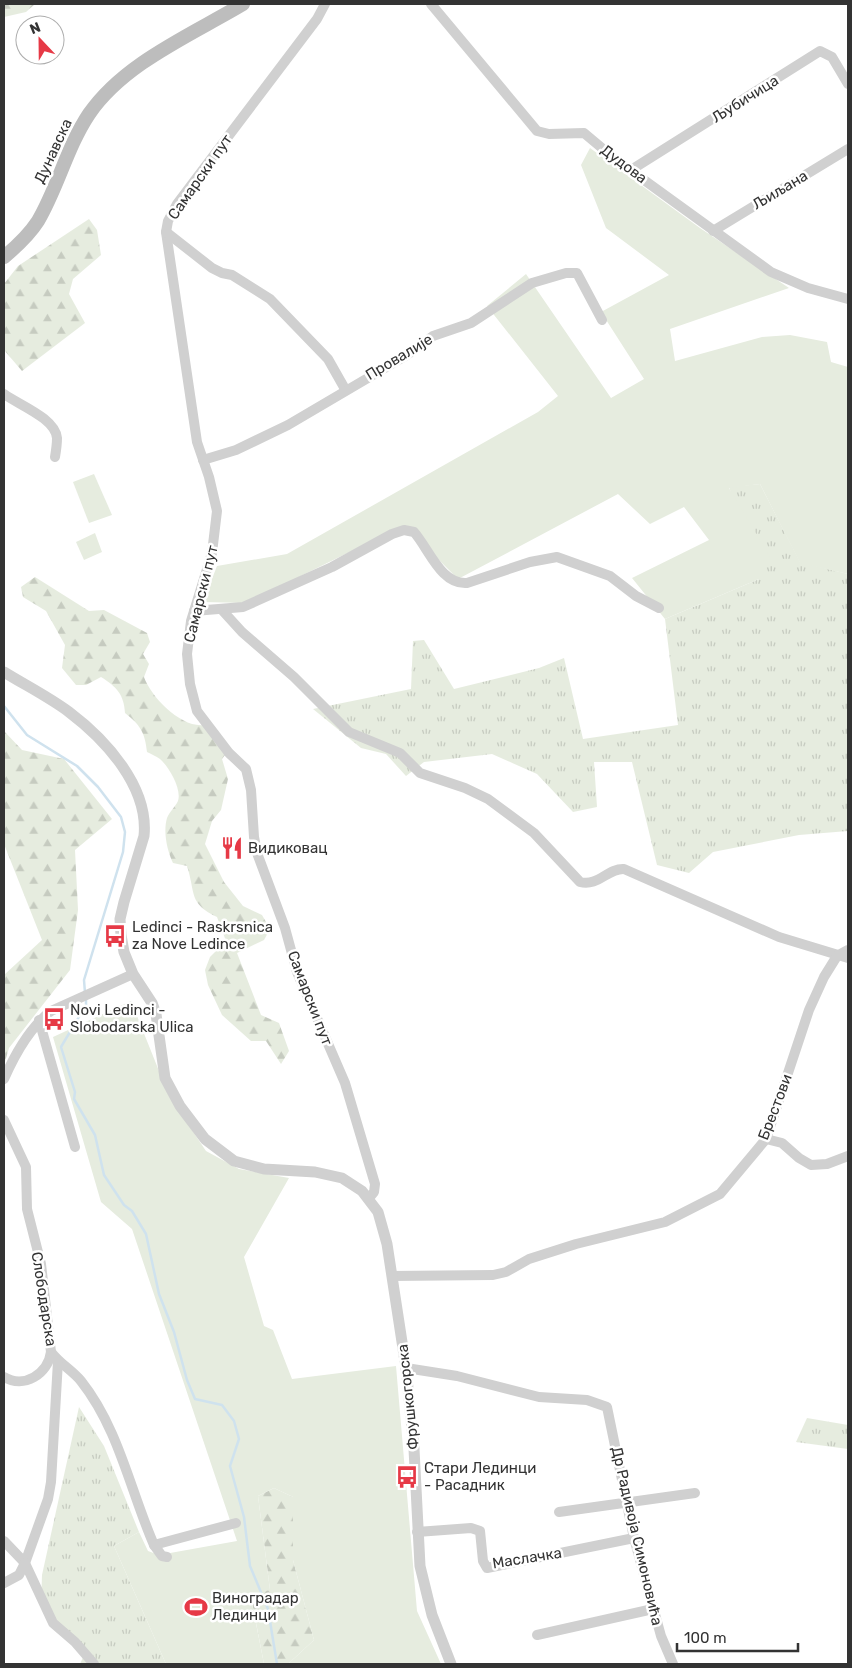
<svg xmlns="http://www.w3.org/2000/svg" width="852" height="1668" viewBox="0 0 852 1668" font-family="Rubik,sans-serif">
	<defs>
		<pattern id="grass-tufts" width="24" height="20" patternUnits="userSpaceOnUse" patternTransform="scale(1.25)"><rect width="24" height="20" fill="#e6ecdf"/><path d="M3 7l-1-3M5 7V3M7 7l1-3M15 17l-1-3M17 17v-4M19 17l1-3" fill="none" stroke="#c6cbc0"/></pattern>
		<pattern id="forest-firs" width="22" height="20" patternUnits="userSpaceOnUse" patternTransform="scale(1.25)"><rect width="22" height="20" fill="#e6ecdf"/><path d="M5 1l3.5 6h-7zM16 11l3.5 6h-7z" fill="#c6cbc0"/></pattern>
	</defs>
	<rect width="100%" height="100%" fill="#fff"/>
	<g fill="url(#grass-tufts)">
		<polygon points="760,484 800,562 848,574 848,831 799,835 713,852 689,873 657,865 632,762 594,762 597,807 573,812 537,774 492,754 424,762 406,776 386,754 361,748 313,709 411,689 413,641 424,640 454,689 539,668 564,658 583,739 678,725 665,619 759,579 729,487"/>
		<polygon points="79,1407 104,1446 139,1532 114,1546 166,1664 80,1664 84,1655 41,1605 42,1575"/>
		<polygon points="807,1418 848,1425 848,1449 796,1442"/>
	</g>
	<g fill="url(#forest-firs)">
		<polygon points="4,4 35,4 26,12 4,17"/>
		<polygon points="89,219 97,230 101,255 73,279 69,294 85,323 22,371 4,350 4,284 18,266"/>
		<path d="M35,577L89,611L104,610L147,633L150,642L143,654L149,664L144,677C151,697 181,728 204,725L225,755L222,759L228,779L221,810L212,821L205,844L224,882L243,906L262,915L270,929L264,940L237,953L261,1015L279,1023L289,1051L281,1064L266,1041H251L222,1015L208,985L205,970L210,957L226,941L217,917C188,903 196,894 187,866L173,863C167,850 163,832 167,818C170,811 175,807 178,801C182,789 169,767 160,759C156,756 151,754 147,752C145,732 140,725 125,713C124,695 117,687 101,677L86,685H76L62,668L65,645L46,611L23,597L21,587Z"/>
		<polygon points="4,731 22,750 64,759 112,819 75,850 78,910 70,970 9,1048 4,1065 4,975 42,940 4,844"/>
		<polygon points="274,1488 293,1497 293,1560 314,1640 288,1664 264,1664 250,1592 270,1590 258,1496"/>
	</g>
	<g fill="#e6ecdf">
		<polygon points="590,148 700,228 789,288 670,329 675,361 762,337 790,335 827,342 831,362 848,367 848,574 800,563 760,484 729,488 770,557 759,579 665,619 632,578 709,540 684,507 650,524 618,494 458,579 411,532 380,537 246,603 203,602 217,566 287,554 538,412 558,396 487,306 526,274 611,398 644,379 601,312 669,275 606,228 581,165"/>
		<polygon points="94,474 112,515 89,523 73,482"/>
		<polygon points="95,533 102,552 84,560 76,542"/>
		<polygon points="131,1001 169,1096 206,1151 239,1169 289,1178 244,1257 264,1326 273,1330 292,1379 396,1366 417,1611 441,1664 288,1664 314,1640 293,1560 293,1497 274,1488 258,1496 270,1590 250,1593 264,1664 166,1664 114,1546 139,1532 148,1551 159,1555 237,1541 132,1229 101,1202 53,1037"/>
	</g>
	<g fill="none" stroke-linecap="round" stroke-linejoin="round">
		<g stroke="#cfe2ee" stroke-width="2.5">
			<polyline points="4,706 27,735 77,766 98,787 121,817 125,832 123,852 84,980 85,993"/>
			<polyline points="86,998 86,1005 61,1047 75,1092 74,1099 95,1135 104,1175 124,1205 132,1211 146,1234 159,1294 174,1332 187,1380 195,1399 222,1405 234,1421 239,1439 230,1466 244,1517 250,1566 268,1609 277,1664"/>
		</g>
		<g stroke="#d0d0d0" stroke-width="10">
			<polyline points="325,4 317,19 177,204 168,221 166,232 197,442 209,477 217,511 212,553 191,621 187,654 190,684 197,711 229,753 246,769 251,790 254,837 257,853 285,928 297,972 345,1083 375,1184 374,1192 369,1198"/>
			<polyline points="431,4 537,131 549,134 584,133 615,159 771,272 808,288 848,299"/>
			<polyline points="631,170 820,51 832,57 848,84"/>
			<polyline points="713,231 848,149"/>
			<polyline points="166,232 212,268 222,273 232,275 270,299 328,359 345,389"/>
			<path d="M4,394C19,405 55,418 57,438C57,444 56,451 55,457"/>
			<polyline points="203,460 236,450 288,425 407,355 433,336 471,323 532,283 566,273 577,273 602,320"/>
			<path d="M222,610L242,632L294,677L349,732L400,753L420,773L465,788L488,799L534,833L580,882C598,887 608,868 624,869L779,937L848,958"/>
			<path d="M194,611L243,607L332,567L392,534L404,530L414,532C429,549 441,585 467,583L530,562L557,557L610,576L636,596L659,608"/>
			<polyline points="39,1020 75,1147"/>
			<path d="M4,1079C15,1054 29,1028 51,1011L133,974"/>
			<path d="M4,1120L26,1167L27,1209L41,1264L51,1352C60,1364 72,1370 81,1381C119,1429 130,1490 154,1545L236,1523"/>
			<polyline points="766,1139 782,1143 799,1158 811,1165 827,1164 848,1156"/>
			<polyline points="392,1276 493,1275 506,1272 529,1259 576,1244 665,1222 720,1194 766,1139 809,1010 824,977 837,956 848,950"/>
			<polyline points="406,1368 457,1376 539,1397 587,1400 607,1407 634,1538 661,1636 673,1664"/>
			<path d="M4,1377C24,1389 48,1374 51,1352"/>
			<polyline points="559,1512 695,1493"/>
			<polyline points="417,1532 471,1528 480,1531 483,1561 487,1568 634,1538"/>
			<polyline points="4,1541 25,1563"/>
			<polyline points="154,1545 162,1556 167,1557"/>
			<polyline points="25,1563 48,1499 51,1482 58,1361"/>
			<polyline points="4,1583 19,1575 25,1563 53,1623 75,1642 94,1664"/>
			<polyline points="537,1635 653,1609"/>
		</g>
		<path stroke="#d0d0d0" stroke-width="11" d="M4,672C25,685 49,697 69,712C106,740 149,787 144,836L124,902L120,919L121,935L124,952L133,974L152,1003L156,1014L165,1078L180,1106L205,1139L234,1161L264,1169L315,1172L342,1178L362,1191L378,1212L387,1244L406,1368L414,1449L420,1566L432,1615L451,1664"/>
		<path stroke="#bdbdbd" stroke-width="14" d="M4,257C16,247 29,235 38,221C58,187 67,147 89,114C124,63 191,35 243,4"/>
	</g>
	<defs>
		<symbol id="restaurant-bare" viewBox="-9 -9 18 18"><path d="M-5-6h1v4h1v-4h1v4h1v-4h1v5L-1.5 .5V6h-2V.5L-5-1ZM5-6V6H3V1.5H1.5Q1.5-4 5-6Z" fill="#e63946" stroke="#fff" stroke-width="2.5" paint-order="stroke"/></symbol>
		<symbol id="bus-bare" viewBox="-9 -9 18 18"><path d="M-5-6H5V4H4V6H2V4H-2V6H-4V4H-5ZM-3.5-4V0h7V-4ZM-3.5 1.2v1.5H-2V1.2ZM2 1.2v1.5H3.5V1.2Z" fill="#e63946" stroke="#fff" stroke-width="2.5" paint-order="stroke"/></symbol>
		<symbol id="stadium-bare" viewBox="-9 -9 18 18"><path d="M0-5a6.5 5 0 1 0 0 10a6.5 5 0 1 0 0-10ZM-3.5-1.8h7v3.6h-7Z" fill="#e63946" stroke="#fff" stroke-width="2.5" paint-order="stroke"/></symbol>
	</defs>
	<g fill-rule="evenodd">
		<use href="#restaurant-bare" x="216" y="832" width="32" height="32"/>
		<use href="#bus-bare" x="99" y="920" width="32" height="32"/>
		<use href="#bus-bare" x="38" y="1003" width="32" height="32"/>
		<use href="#bus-bare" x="391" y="1461" width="32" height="32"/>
		<use href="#stadium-bare" x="180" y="1591" width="32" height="32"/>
	</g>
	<g text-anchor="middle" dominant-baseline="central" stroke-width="5" stroke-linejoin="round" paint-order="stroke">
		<g font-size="15" fill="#333" stroke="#fff">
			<text transform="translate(745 99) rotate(-32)">Љубичица</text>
			<text transform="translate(53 151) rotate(-65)">Дунавска</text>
			<text transform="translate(624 164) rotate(37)">Дудова</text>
			<text transform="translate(200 177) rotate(-55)">Самарски пут</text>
			<text transform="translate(780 190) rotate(-31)">Љиљана</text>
			<text transform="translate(399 357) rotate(-31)">Провалије</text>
			<text transform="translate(201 594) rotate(-76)">Самарски пут</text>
			<text transform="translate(310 998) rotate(69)">Самарски пут</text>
			<text transform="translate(775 1107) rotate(-69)">Брестови</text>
			<text transform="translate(44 1299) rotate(81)">Слободарска</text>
			<text transform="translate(408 1397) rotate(-96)">Фрушкогорска</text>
			<text transform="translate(637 1536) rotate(77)">Др Радивоја Симоновића</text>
			<text transform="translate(527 1558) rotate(-9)">Маслачка</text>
		</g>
		<g font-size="15" fill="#333" stroke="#fff" text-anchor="start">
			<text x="248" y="848">Видиковац</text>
			<text x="132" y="927">Ledinci - Raskrsnica<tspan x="132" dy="17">za Nove Ledince</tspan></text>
			<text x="70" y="1010">Novi Ledinci -<tspan x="70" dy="17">Slobodarska Ulica</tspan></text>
			<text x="424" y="1468">Стари Лединци<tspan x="424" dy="17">- Расадник</tspan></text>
			<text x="212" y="1598">Виноградар<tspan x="212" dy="17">Лединци</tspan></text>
		</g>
	</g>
	<rect width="852" height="1668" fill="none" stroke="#333333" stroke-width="10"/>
	<g transform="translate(40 40) rotate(338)"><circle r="24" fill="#ffffff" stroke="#adadad"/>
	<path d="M0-4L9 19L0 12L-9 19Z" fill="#e63946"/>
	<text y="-8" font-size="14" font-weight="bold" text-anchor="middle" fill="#333333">N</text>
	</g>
	<path d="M677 1643v8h121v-8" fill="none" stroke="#333333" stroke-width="2.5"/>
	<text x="684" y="1643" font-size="15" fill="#333333" stroke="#ffffff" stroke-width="4" paint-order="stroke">100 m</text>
</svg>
